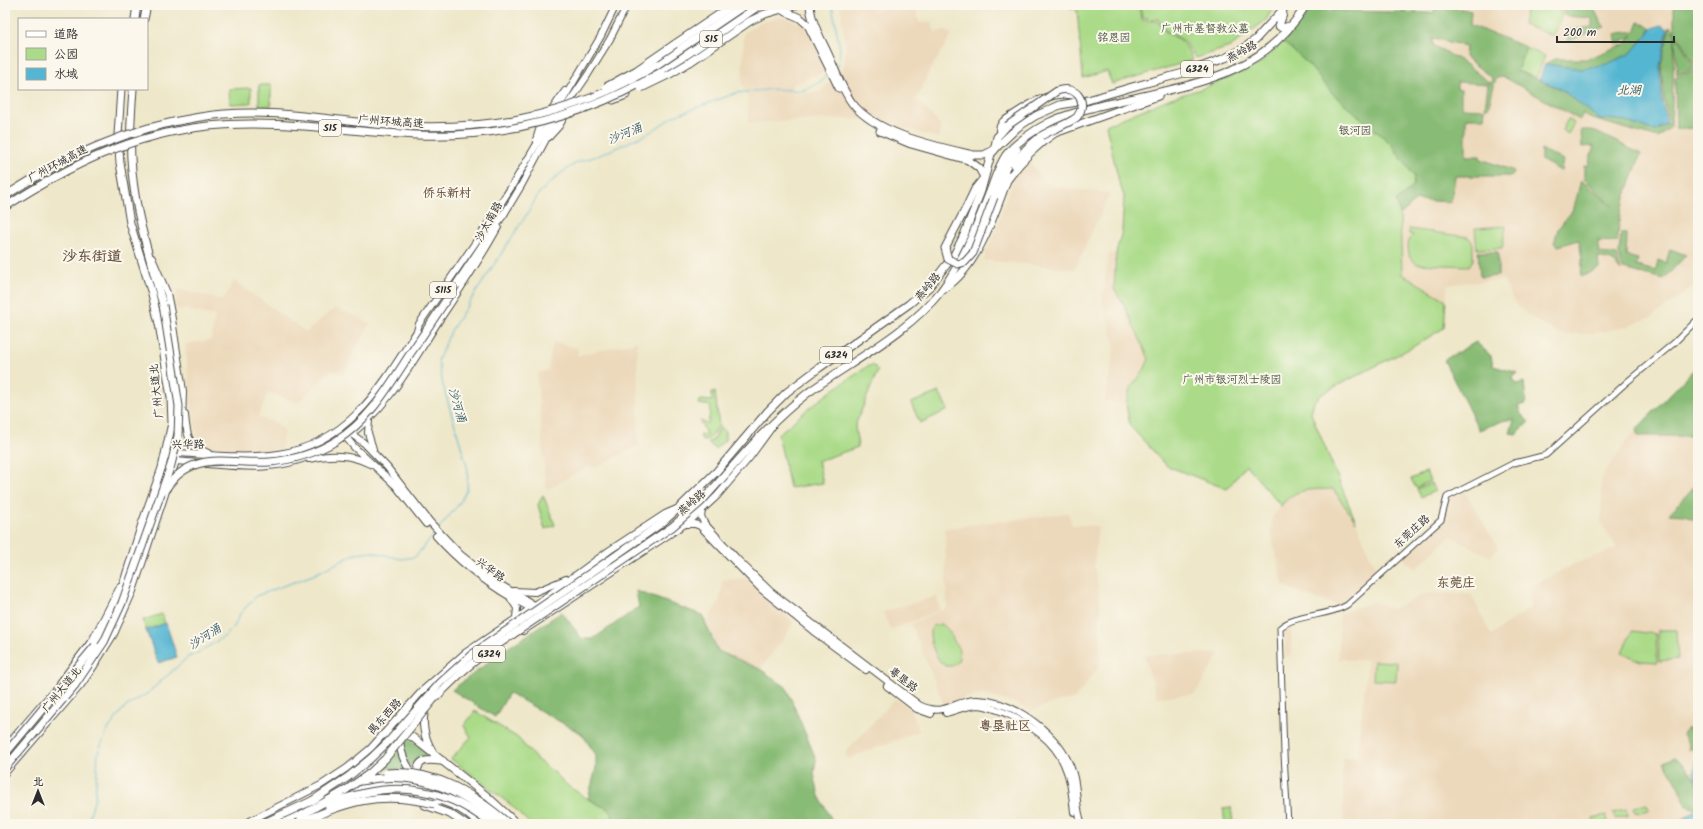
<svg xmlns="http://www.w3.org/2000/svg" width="1703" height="829" viewBox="0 0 1703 829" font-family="Kalam,'LXGW WenKai TC',sans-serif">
	<rect width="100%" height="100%" fill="#fbf7ec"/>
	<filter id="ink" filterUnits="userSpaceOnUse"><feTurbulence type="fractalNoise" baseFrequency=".025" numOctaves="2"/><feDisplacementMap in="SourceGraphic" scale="8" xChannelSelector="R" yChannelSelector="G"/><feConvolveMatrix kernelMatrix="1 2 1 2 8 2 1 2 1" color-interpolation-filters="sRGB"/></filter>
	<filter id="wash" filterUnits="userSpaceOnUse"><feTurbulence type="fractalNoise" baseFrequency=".012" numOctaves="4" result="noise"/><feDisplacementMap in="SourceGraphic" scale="16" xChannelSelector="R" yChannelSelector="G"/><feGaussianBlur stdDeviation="0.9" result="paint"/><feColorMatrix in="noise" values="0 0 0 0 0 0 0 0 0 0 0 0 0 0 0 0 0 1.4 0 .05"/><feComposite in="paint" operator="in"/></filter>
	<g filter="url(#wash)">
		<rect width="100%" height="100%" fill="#eee7c9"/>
		<g fill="#ecd8ba">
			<polygon points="840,5 916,5 919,23 931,22 935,32 946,30 952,35 929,71 917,99 941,126 938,138 877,120 833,119 748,123 748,97 742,84 744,33 760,22 783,17 805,25 819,51 826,71 792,84 792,95 820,92 843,68 846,44"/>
			<polygon points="1435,5 1698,5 1698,281 1677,299 1652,317 1625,327 1601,332 1562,335 1538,322 1519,308 1518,309 1503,280 1448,284 1446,300 1402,274 1400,215 1416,200 1451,202 1433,45"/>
			<polygon points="1027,159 1049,185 1069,189 1110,193 1075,269 984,260 1017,171"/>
			<polygon points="1116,253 1114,289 1125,307 1149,359 1144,370 1130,389 1126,404 1105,400 1115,346 1102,300 1109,254"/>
			<polygon points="234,281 306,332 335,308 370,323 343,374 331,371 297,403 268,392 258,417 277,423 284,430 281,449 242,452 210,448 200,443 194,427 185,344 211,340 215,316 174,308 178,289 223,300"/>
			<polygon points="553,342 578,348 577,356 637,342 639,445 595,468 588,467 546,490 537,374 548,370"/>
			<polygon points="1698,365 1698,824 1344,824 1342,758 1357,756 1368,660 1338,659 1340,613 1375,601 1392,609 1428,593 1471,594 1491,635 1530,608 1529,587 1574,564 1617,548 1601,522 1602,477 1629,438"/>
			<polygon points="1333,489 1356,522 1371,559 1380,572 1367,584 1354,599 1339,605 1306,596 1283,585 1271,534 1272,518 1284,502 1299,491"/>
			<polygon points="1465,492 1498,548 1490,557 1451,536 1415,569 1402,557 1444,519 1450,498"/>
			<polygon points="1068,513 1072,525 1098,526 1094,565 1100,599 1100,665 1075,699 1056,702 1031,711 1012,702 983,695 971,696 944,705 911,624 947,608 945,528"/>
			<polygon points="746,578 765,599 779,607 793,622 787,634 760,669 718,651 708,621 720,598 723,580"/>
			<polygon points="937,596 940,610 890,630 883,612"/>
			<polygon points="1291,627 1292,656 1285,657 1285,631"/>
			<polygon points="1220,653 1195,694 1157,697 1144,655"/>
			<polygon points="895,699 910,708 919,731 848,759 845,753"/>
			<polygon points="599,820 611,820 616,824 589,824 592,821"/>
		</g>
		<g fill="#abdb89" stroke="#6b835a">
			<polygon points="1070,5 1139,5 1141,20 1157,21 1166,32 1182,41 1193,60 1112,84 1107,71 1083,78 1077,9 1070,9"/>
			<polygon points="1140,5 1275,5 1266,20 1230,47 1196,58 1183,40 1166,31 1158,19 1142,18"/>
			<polygon points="1538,5 1558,5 1562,15 1553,36 1523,24 1526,11"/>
			<path d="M1311,10L1433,38L1451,202L1416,200L1400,215L1402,274L1446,300L1444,328L1411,348L1325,392L1314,401L1311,413L1356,522L1333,489C1311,490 1295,487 1281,506L1246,465L1227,489L1167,466L1130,426L1126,404L1130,389L1144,370L1149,359L1125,307L1114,289L1116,253L1122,231L1124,196L1119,182L1106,125L1171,98L1204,88L1258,65L1283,42Z"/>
			<polygon points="1525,48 1545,56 1536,78 1517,71"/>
			<rect x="259" y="85" width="12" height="21"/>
			<polygon points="251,88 251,103 230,104 229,89"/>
			<polygon points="1568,119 1574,123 1568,134 1562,130"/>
			<polygon points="1506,226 1502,248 1477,249 1475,228"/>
			<path d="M1409,229L1468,237L1473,243V260L1469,266L1417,264L1410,258C1408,249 1406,242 1413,235L1409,234Z"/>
			<path d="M873,365L878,370L855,426L858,447L818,461L823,483L790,488L778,434C792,424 803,412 817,402C833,389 851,378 868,366Z"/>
			<path d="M712,392H715L719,426C714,433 711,440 702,440L700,435H705V431L700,421L708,424L711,406L699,404L700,400L712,401Z"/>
			<polygon points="939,392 948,410 920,423 911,403"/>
			<polygon points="720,428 725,431 725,440 715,449 708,442 713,440"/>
			<polygon points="1426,472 1430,481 1416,488 1411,479"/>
			<polygon points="1431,483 1435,491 1421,497 1417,489"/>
			<polygon points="543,495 555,525 545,529 538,505"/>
			<polygon points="162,614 165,624 146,630 143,620"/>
			<path d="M941,624C949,628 951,635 955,643C957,646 959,649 959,652C961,662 953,669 944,665C936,661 927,636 931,628L935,625Z"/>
			<polygon points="1658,630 1676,630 1678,659 1659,661"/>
			<polygon points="1632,631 1656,634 1657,662 1640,661 1622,652"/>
			<polygon points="1374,661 1397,662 1396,681 1373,680"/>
			<path d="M475,711L518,738L536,759L555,773L568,786L588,799L610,810L615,822C608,819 595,818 589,824H530L511,805L451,759L471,737L464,726Z"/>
			<polygon points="1647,804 1649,810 1636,813 1634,807"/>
			<polygon points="1231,807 1233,823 1225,824 1223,808"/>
			<polygon points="1627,809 1628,816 1615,819 1613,813"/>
			<polygon points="1606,815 1608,821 1595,824 1593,818"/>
		</g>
		<g fill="#88bb75" stroke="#5a7350" fill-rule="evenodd">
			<path d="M1434,5H1444L1471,11L1470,25L1526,47L1517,71L1561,89L1599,119L1619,120L1656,131L1669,123L1664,101L1661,65L1670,26L1694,65L1691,69L1677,75L1675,36L1671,127L1658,138L1589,118L1583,113L1580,120L1504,77L1496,78L1488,108L1485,109L1484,118H1466V156H1480L1481,159L1514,171L1512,176H1455L1451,202L1416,200L1400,215L1396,201L1413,187L1414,176L1391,144L1332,93L1306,62L1283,42L1311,10L1434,13ZM1433,38L1466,46L1465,57L1492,78L1491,84L1463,62L1433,45ZM1457,82L1488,84L1485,109L1461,108V90L1457,89Z"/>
			<polygon points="1560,5 1592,5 1600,21 1605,27 1568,41 1568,30 1592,27 1592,18 1565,16"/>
			<polygon points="1674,5 1698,5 1698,128 1676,129 1675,78 1693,70 1696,65 1674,31"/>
			<polygon points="1639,21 1651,29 1631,53 1607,64 1581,69 1545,64 1554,59 1587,59 1625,44 1633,35 1617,44 1615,34 1626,32 1635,32"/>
			<polygon points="1581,130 1592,130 1641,154 1629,186 1620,214 1617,242 1598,241 1600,253 1617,255 1621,271 1612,260 1598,257 1599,268 1581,277 1582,260 1579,240 1558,246 1554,243 1558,229 1574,208 1581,180 1612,206 1584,179 1584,166 1588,166 1594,146 1582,147"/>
			<polygon points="1541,149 1563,160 1561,171 1541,160"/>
			<polygon points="1621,232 1627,235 1626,256 1638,259 1636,266 1656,271 1658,260 1666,263 1670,249 1686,255 1664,279 1623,269 1619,254"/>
			<polygon points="1478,252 1498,252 1498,276 1480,277"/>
			<polygon points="1476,342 1491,356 1493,366 1518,373 1512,377 1517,384 1524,382 1526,404 1518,406 1521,414 1529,422 1516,434 1510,433 1514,420 1505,420 1479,430 1444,360"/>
			<polygon points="1698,365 1698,382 1694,386 1698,391 1698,445 1695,436 1638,436 1636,430"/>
			<polygon points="1698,482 1698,522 1685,515 1669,514"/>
			<polygon points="636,591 702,615 718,651 760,669 786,687 816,759 814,774 819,796 834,824 616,824 610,810 588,799 596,768 596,755 582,734 509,693 495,717 452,690 506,649 562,612 582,639 593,639 639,607"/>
			<polygon points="1690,728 1698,730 1698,747 1688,750 1689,745 1683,735 1686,729"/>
			<polygon points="405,736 427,752 415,767 408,764 400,741"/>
			<polygon points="397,747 407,770 381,768 383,763"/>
			<path d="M1674,757C1694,771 1702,785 1696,809L1687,806L1676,781L1664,762Z"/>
		</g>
		<g fill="#54b6d2" stroke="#40707e">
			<polygon points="1661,25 1668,29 1660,66 1662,102 1667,123 1656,131 1619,120 1599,119 1561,89 1539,80 1545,64 1581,69 1607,64 1631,53 1651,29"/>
			<polygon points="166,623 177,657 158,663 146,630"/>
			<path d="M1698,755V786C1693,773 1693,769 1696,756Z"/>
			<polygon points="1698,799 1698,824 1678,824 1696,809"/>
		</g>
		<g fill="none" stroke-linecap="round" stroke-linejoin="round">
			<g stroke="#54b6d2" stroke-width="1">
				<polyline points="832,5 840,50 838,67"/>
				<polyline points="439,528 459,504 467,489 468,470 443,385 438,360 452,329 529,211 539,193 561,173 578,162 600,155 649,133 674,116 736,93 775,89 802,91 817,84 829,74"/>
				<polyline points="87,824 95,798 98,752 109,728 124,708 148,693 188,657 198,653 225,636 234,627 240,614 256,596 313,575 355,554 373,552 401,559 415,557 436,532"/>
			</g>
		</g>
	</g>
	<g filter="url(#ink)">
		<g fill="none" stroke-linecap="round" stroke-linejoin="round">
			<defs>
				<g id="minor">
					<polyline points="5,747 53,691"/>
					<path d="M1288,824L1284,754L1280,628C1294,614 1328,617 1347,605L1441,520L1447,497L1514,463L1546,455L1627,382L1674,343L1698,319"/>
				</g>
				<g id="major">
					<polyline points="549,137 559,126 567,112"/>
					<polyline points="536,140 540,127 565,91"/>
					<polyline points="503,216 521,186 553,126 587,76 610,39 627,5"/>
					<polyline points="152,258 167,293 171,313 183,391 182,425"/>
					<path d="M185,415C187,436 187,444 208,453"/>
					<polyline points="369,420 368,433 373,449"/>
					<polyline points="350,433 364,443 387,467 430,522 460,554 491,579 536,606"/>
					<polyline points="345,436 354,447 395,485 426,524"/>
					<path d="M345,438C385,413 413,361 438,322C459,291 480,260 498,227"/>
					<polyline points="166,454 176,461 198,463"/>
					<path d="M169,454L178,453C211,455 246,459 278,454C349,444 382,386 417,331L419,324L482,233L510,189L601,36L616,5"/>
					<path d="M309,459C331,454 350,454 370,464"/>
					<path d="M207,464C244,467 278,471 312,455"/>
					<path d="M702,511L701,516L704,523L739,561L771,592L919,705C946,718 953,700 977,700C1016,701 1062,736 1073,774C1078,790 1075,808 1082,824"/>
					<polyline points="686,524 695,524 700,526 762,590 813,631 866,670"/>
					<path d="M436,536C458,561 485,582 514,599C520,602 527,607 534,609"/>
					<polyline points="514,591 535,592 566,579"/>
					<polyline points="511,599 517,608 516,618"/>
					<polyline points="523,631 691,520 717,496 750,457 772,427"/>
					<polyline points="887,686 917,709 931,714"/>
					<path d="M946,713C957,710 968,705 979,705C989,706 998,710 1008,714C1031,726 1053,739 1064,764C1071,779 1072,795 1074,812"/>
					<polyline points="5,760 53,704 59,684 93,639 120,587"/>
					<polyline points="5,773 81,685 94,666 114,634 133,591 177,458"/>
					<path d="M315,803C348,784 377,764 400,733"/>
					<polyline points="244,824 321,785 347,768 371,748 423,690 465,653 523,614 610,550 665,514 679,508"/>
					<polyline points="274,824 302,810"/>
				</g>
				<g id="highway">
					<polyline points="771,5 800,18 808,25 839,88"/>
					<path d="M810,5C811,23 822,40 829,56C836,72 842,89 852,103C876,134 935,146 973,155H984L994,150L997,137L1007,126"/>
					<polyline points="1283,14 1279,26 1282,28 1290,26"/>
					<polyline points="135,19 137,5"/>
					<polyline points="144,19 147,5"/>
					<polyline points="675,44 733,5"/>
					<polyline points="690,62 750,21 765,14 796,5"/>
					<polyline points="658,64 745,5"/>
					<polyline points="661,72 760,5"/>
					<path d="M133,89C131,116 129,144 132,171C136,217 151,262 163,305"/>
					<polyline points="613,100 626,95"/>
					<polyline points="880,131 911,144 968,160 979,168 984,177"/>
					<path d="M1001,132L1000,127L1003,122C1026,107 1050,88 1078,96"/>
					<polyline points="1014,164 1026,149 1041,136"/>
					<path d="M1008,179C1021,161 1036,145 1055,133L1158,96"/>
					<polyline points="994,197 1006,167 1017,149"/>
					<polyline points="967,206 975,189 983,179"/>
					<polyline points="456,285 504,213"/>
					<path d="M945,288C979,266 995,212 1009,175"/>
					<path d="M719,482C747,450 775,418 809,392C852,361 908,333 941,291C962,263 974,232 987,199C993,185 997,168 1006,155C1015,143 1036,129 1050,122C1064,115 1080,111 1095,107C1174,86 1259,84 1306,5"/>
					<polyline points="608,561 662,523 680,507 717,471 768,411 787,392 819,368 909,304 929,287 954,255 964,235 981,191 991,154 998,146 1018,127 1035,116 1060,105 1088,100 1132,87 1187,72 1225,58 1243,49 1256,39 1287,5"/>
					<polyline points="573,577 574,584 578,588"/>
					<polyline points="95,646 105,628 119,598 142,524 162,468 172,423 171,397 159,324 152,294 130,223 120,163 118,135 121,89"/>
					<path d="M408,707C395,731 397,756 415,776"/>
					<path d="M425,709C421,724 424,737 432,751"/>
					<polyline points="383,735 403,733 412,737 488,797 517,824"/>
					<path d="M416,777C418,757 426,760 443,761"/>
					<path d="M418,793C439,800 461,805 476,822"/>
					<path d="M341,795C378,781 414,780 452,795"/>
					<polyline points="425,805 450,814 465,824"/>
					<polyline points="298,812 313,806"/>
					<polyline points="284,824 300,816"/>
				</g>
			</defs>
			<use href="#minor" stroke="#484743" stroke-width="7"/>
			<use href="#major" stroke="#484743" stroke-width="8"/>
			<use href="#highway" stroke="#484743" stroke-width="9"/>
			<use href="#minor" stroke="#fff" stroke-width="5"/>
			<use href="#major" stroke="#fff" stroke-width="6"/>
			<use href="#highway" stroke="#fff" stroke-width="7"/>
			<defs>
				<g id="highway-bridge">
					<polyline points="606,87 637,70 675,44"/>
					<polyline points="641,88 670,74 690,62"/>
					<path d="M1007,126L1057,91C1076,84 1089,102 1077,117C1072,122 1049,131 1041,136"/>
					<path d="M5,196C67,156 127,128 200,117C258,107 317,118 375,124C477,134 570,119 658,64"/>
					<polyline points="967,206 945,248 948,259 958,264 965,262 973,253 994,197"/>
					<path d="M5,207C68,166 132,134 208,126C278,119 348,132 418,135C505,138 586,116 661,72"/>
					<path d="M165,490C192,448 229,465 270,462C293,460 316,453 336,441C370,420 389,386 410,354C426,331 441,308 456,285"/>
					<polyline points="5,754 95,646"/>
					<polyline points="5,768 75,685 104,642 122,603 171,465 178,436 179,406 163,305"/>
					<path d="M387,773C435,769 474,794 509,824"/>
					<path d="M361,781C415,769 460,789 500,824"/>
					<polyline points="312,801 348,777 370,759 389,741 440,683 471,655 608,561"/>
					<path d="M328,805C386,780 440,783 491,824"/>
					<polyline points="300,816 346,790 370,773 385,759 433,700 464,670 481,656 672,527 701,502 719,482"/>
					<polyline points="262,824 316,799"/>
					<path d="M296,824C348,802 377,790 435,804"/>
				</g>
			</defs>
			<use href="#highway-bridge" stroke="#484743" stroke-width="9" stroke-linecap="butt"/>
			<use href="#highway-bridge" stroke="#fff" stroke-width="7"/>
		</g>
	</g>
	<g text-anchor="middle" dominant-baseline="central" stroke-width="4" stroke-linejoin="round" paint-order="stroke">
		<g fill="#fbf7ec" stroke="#696865" stroke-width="1">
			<rect x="700" y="31" width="22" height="16" rx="3"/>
			<rect x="1181" y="61" width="32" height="16" rx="3"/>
			<rect x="319" y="120" width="22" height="16" rx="3"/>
			<rect x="430" y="282" width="26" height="16" rx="3"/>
			<rect x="820" y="347" width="32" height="16" rx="3"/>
			<rect x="473" y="646" width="32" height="16" rx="3"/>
		</g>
		<g font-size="10" font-weight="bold" fill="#2b2b2b">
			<text x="711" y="39">S15</text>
			<text x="1197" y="69">G324</text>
			<text x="330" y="128">S15</text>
			<text x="443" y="290">S115</text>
			<text x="836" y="355">G324</text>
			<text x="489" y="654">G324</text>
		</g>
		<g font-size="11" fill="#4b5742" stroke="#fbf7ec">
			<text x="1205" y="29">广州市基督教公墓</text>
			<text x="1114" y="38">铭恩园</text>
			<text x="1355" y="131">银河园</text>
			<text x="1232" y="380">广州市银河烈士陵园</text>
		</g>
		<g font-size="11" fill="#2b2b2b" stroke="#fbf7ec">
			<text transform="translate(1242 52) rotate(-29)">燕岭路</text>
			<text transform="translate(391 122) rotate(4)">广州环城高速</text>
			<text transform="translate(58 164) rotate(-28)">广州环城高速</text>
			<text transform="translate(489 222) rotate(-61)">沙太南路</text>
			<text transform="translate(928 287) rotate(-50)">燕岭路</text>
			<text transform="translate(157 391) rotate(-96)">广州大道北</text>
			<text transform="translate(188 445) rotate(-1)">兴华路</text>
			<text transform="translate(692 503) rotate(-41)">燕岭路</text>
			<text transform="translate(1412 532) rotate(-42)">东莞庄路</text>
			<text transform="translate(490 570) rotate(36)">兴华路</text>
			<text transform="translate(903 680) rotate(38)">粤垦路</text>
			<text transform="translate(62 690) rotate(-51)">广州大道北</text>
			<text transform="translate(385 717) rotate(-48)">禺东西路</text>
		</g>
		<g font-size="12" font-style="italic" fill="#395c65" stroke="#fbf7ec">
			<text x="1629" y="90">北湖</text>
			<text transform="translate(625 134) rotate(-23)">沙河涌</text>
			<text transform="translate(457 405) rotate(74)">沙河涌</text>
			<text transform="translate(205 637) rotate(-33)">沙河涌</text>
		</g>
		<g font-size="12" font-weight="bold" fill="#6c5842" stroke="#fbf7ec">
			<text x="447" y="193">侨乐新村</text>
		</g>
		<g font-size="13" font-weight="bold" fill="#6c5842" stroke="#fbf7ec">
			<text x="1456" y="583">东莞庄</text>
			<text x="1005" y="726">粤垦社区</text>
		</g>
		<g font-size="15" font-weight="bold" fill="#6c5842" stroke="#fbf7ec">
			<text x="92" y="257">沙东街道</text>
		</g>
	</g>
	<rect width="1703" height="829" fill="none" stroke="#fbf7ec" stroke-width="20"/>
	<rect x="18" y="18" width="130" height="72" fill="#fbf7ec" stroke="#a8a59f"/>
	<rect x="26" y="31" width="20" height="6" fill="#ffffff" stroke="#a8a59f"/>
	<text x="54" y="38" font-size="12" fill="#2b2b2b">道路</text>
	<rect x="26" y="48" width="20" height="12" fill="#abdb89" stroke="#a8a59f"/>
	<text x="54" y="58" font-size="12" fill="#2b2b2b">公园</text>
	<rect x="26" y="68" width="20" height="12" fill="#54b6d2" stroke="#a8a59f"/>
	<text x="54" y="78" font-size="12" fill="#2b2b2b">水域</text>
	<g transform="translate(38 791)" stroke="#fbf7ec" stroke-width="3" paint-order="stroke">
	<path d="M0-3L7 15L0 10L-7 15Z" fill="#2b2b2b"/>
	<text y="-6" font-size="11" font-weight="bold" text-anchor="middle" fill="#2b2b2b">北</text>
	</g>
	<path d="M1557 36v6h117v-6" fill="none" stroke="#2b2b2b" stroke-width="2"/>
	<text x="1563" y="36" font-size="12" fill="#2b2b2b" stroke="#fbf7ec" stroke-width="3" paint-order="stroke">200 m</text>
</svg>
